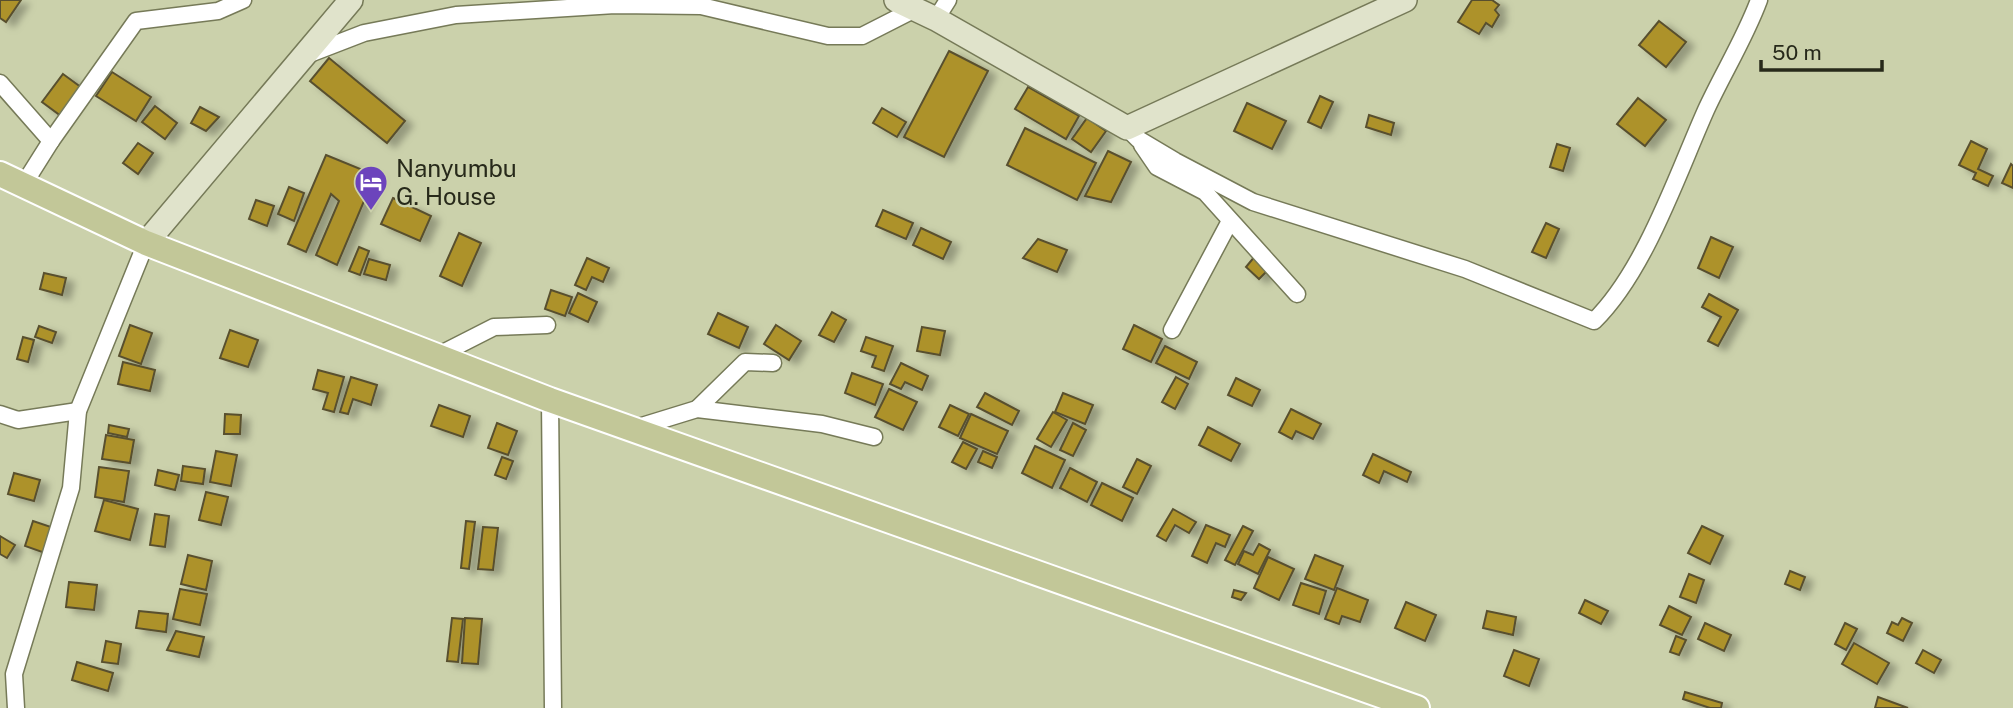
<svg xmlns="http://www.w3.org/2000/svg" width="2013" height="708" viewBox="0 0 2013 708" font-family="'Public Sans',sans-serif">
	<defs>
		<filter id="shadow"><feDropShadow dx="8" dy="4.5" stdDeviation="3.5" flood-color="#0004"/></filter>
	</defs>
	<rect width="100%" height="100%" fill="#cbd1ab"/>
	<g fill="#ad922c" stroke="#59502f" stroke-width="2" filter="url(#shadow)">
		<polygon points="0,0 21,0 6,22 0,18"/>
		<polygon points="1472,0 1492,0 1499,5 1495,10 1499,15 1492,27 1486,23 1479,34 1458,22"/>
		<polygon points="1659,21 1686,42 1666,67 1639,45"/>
		<polygon points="949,51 988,71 944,157 904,137"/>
		<polygon points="329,58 405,121 387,143 310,81"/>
		<polygon points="112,72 151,97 136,121 96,96"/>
		<polygon points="63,74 82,88 61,116 42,102"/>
		<polygon points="1028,87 1079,116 1066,139 1015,109"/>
		<polygon points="1320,96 1333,102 1321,128 1308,122"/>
		<polygon points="1638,98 1666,120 1645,146 1617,124"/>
		<polygon points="1247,103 1286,121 1272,149 1234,131"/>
		<polygon points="155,106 177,123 165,139 142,122"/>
		<polygon points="200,107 219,117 206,131 191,123"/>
		<polygon points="882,108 906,122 897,137 873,123"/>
		<polygon points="1369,115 1394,123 1391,135 1366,127"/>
		<polygon points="1087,118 1106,131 1091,152 1072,139"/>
		<polygon points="1025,128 1096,163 1077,200 1007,165"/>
		<polygon points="1971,141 1987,149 1978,169 1993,176 1988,186 1973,179 1976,173 1959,165"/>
		<polygon points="138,143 153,153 138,174 123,163"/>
		<polygon points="1557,144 1570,148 1563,171 1550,167"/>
		<polygon points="1108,151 1131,162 1111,202 1085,196"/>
		<polygon points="326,155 375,175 337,265 316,255 339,201 331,194 306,252 288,244"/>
		<polygon points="2011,164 2013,166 2013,188 2002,183"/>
		<polygon points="289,187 304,193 294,221 278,214"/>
		<polygon points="393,198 431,216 420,241 381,224"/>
		<polygon points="256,200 274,206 267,226 249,219"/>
		<polygon points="883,210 913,223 906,239 876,226"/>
		<polygon points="1546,223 1559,229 1546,258 1532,252"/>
		<polygon points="921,228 951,242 943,259 913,245"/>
		<polygon points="459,233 481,243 462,286 440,276"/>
		<polygon points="1711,237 1733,247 1719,278 1698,268"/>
		<polygon points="1038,239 1067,250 1057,272 1023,258"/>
		<polygon points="359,247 369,251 360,275 349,271"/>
		<polygon points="1255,256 1269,269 1259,279 1246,267"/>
		<polygon points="587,258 609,268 603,282 592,277 586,290 575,285"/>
		<polygon points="369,259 390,265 386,280 364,274"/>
		<polygon points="44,273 66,278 62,295 40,289"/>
		<polygon points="551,290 572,297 565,316 545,309"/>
		<polygon points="578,293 597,302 588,322 569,313"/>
		<polygon points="1709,294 1738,310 1718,346 1708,341 1721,317 1702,307"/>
		<polygon points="832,312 846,320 834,342 819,335"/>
		<polygon points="718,313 748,327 739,348 708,334"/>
		<polygon points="130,325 152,333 141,364 119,356"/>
		<polygon points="776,325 801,341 789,360 764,344"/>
		<polygon points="1134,325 1162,339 1151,362 1123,349"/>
		<polygon points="39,326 56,332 52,343 35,337"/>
		<polygon points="922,327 945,331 940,355 917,351"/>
		<polygon points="230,330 258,340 248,367 220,358"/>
		<polygon points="23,337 34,340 28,362 17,359"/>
		<polygon points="866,337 893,346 884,371 872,367 876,356 861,351"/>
		<polygon points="1165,346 1197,362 1189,379 1156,363"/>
		<polygon points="123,362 155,370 150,391 118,384"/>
		<polygon points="901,363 928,376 922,390 905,382 901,389 890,384"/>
		<polygon points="318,370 344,377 334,412 323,409 328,393 313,389"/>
		<polygon points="852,373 883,384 875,405 845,393"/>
		<polygon points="351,377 377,385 371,405 353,399 348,414 340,412"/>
		<polygon points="1176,377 1188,384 1175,409 1162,402"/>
		<polygon points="1236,378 1260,390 1252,406 1228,395"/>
		<polygon points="889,389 917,402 903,430 875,417"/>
		<polygon points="985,393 1019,411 1012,425 977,407"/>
		<polygon points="1063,393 1093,405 1085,424 1055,412"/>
		<polygon points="439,405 470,416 463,437 431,426"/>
		<polygon points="950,405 969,414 958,436 939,427"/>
		<polygon points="1291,409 1321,424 1313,439 1296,431 1292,439 1279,432"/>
		<polygon points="1053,412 1067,420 1051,447 1037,439"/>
		<polygon points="225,414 241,415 240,434 224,434"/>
		<polygon points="971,414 1008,431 997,454 960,438"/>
		<polygon points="497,423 517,431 508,455 488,448"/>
		<polygon points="1073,423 1086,430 1073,456 1060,450"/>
		<polygon points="109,425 129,429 127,437 108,433"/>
		<polygon points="1208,427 1240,444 1231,461 1199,445"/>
		<polygon points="106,435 134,440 130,463 102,459"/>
		<polygon points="963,442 977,449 966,469 952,462"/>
		<polygon points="1035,446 1065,460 1052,488 1022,473"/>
		<polygon points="216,451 237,455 231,486 210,482"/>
		<polygon points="983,451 997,457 992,468 978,462"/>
		<polygon points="1373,454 1411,472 1407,482 1384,471 1379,483 1363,475"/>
		<polygon points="502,457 513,461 506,479 495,475"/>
		<polygon points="1137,459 1151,466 1137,494 1123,487"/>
		<polygon points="183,466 205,469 203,484 181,481"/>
		<polygon points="99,467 129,471 124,502 95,497"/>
		<polygon points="1070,468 1097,482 1087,502 1060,488"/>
		<polygon points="158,470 179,475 175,490 155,485"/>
		<polygon points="14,473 40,480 34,501 8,494"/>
		<polygon points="1102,483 1133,498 1122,521 1091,505"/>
		<polygon points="206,492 228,497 221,525 199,520"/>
		<polygon points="104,500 138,509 130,540 95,531"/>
		<polygon points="1173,509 1196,522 1189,533 1175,525 1166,541 1157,536"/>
		<polygon points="155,514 169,516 165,547 150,545"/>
		<polygon points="33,521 54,528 45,553 25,546"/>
		<polygon points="466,521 475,522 469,569 461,568"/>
		<polygon points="1206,525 1230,535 1225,547 1216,543 1207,563 1192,556"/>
		<polygon points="1243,526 1253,531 1235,565 1225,560"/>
		<polygon points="1702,526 1723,536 1710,564 1688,553"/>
		<polygon points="483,527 498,528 493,570 478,569"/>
		<polygon points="0,536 15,545 7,558 0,554"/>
		<polygon points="1259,544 1270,550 1258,574 1238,564 1244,551 1253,555"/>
		<polygon points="188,555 212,561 206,590 181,584"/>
		<polygon points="1315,555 1343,566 1334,590 1305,579"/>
		<polygon points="1268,557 1294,569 1279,600 1254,588"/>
		<polygon points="1790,571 1805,577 1800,590 1785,584"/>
		<polygon points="1689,574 1704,580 1696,603 1680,597"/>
		<polygon points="69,582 97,585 94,610 66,607"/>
		<polygon points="1301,583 1326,591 1319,614 1293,605"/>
		<polygon points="1337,588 1368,600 1360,622 1342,616 1339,624 1325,619"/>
		<polygon points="180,589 207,594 200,625 173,619"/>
		<polygon points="1234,590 1246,593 1241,600 1232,597"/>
		<polygon points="1585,600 1608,611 1601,624 1579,613"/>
		<polygon points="1406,602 1436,615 1425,641 1395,628"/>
		<polygon points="1669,606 1691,617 1682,635 1660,625"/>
		<polygon points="139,611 168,614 166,632 136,628"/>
		<polygon points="1487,611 1516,617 1513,635 1483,628"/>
		<polygon points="452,618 463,619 458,662 447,661"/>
		<polygon points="465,618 482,619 478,664 462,663"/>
		<polygon points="1902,618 1912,623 1903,641 1887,633 1892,622 1898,625"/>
		<polygon points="1705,623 1731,635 1724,651 1698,639"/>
		<polygon points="1845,623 1857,629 1846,650 1835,644"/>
		<polygon points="176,631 204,637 199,657 167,650"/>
		<polygon points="1676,636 1686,640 1679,655 1670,652"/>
		<polygon points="106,641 121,644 118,664 102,662"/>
		<polygon points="1854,643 1889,663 1877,684 1842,664"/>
		<polygon points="1514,650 1539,659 1529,686 1504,676"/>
		<polygon points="1923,650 1941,660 1934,673 1916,663"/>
		<polygon points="77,662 113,673 108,691 72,680"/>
		<polygon points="1685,692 1722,703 1721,708 1710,708 1683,699"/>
		<polygon points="1878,697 1908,708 1875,708"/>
	</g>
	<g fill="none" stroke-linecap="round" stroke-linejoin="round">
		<defs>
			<g id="street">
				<polyline points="936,19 948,0"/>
				<polyline points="307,55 364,33 456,15 615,5 701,6 828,36 862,36 915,9"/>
				<polyline points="0,83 51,141"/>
				<path d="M1127,128L1138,139L1175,161L1253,202L1465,269L1594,321C1645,271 1677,175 1706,110C1723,73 1745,38 1759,0"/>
				<polyline points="1142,145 1157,167 1205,192 1297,294"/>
				<polyline points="22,187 51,141 136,21 218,11 243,0"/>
				<polyline points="1172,330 1230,221"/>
				<polyline points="437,356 494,327 547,325"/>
				<polyline points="550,400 553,708"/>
				<polyline points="697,409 745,362 773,363"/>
				<polyline points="0,414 18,420 78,411"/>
				<polyline points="632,429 697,409 822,424 874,437"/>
				<polyline points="16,708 14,674 71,488 78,411 146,243"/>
			</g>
			<g id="secondary">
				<polyline points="896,0 936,19 1127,128 1405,0"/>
				<polyline points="146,243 351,0"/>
			</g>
			<polyline id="primary" points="0,174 146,243 550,400 1417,708"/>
		</defs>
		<use href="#street" stroke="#767a58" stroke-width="19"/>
		<use href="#secondary" stroke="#767a58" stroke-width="26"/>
		<use href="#primary" stroke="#fff" stroke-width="28"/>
		<use href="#street" stroke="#fff" stroke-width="16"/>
		<use href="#secondary" stroke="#e0e3cb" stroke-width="23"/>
		<use href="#primary" stroke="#c2c798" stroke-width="24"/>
	</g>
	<defs>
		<symbol id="hotel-pin" viewBox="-11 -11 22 30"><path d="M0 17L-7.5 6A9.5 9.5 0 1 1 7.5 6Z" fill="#6c44bc" stroke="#cbd1ab"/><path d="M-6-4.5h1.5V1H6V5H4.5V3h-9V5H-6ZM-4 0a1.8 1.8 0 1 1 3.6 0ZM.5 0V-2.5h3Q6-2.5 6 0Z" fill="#fff"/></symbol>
	</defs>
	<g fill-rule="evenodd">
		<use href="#hotel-pin" x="352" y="163" width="38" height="52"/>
	</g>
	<g text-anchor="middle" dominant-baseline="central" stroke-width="5" stroke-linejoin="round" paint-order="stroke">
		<g font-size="24" fill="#27291a" stroke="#cbd1ab" text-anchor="start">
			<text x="396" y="168">Nanyumbu<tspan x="396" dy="28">G. House</tspan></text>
		</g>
	</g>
	<path d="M1761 60v10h121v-10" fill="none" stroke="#27291a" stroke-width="3.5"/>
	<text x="1772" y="60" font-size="21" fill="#27291a" stroke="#cbd1ab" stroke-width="5" paint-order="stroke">50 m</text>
</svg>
